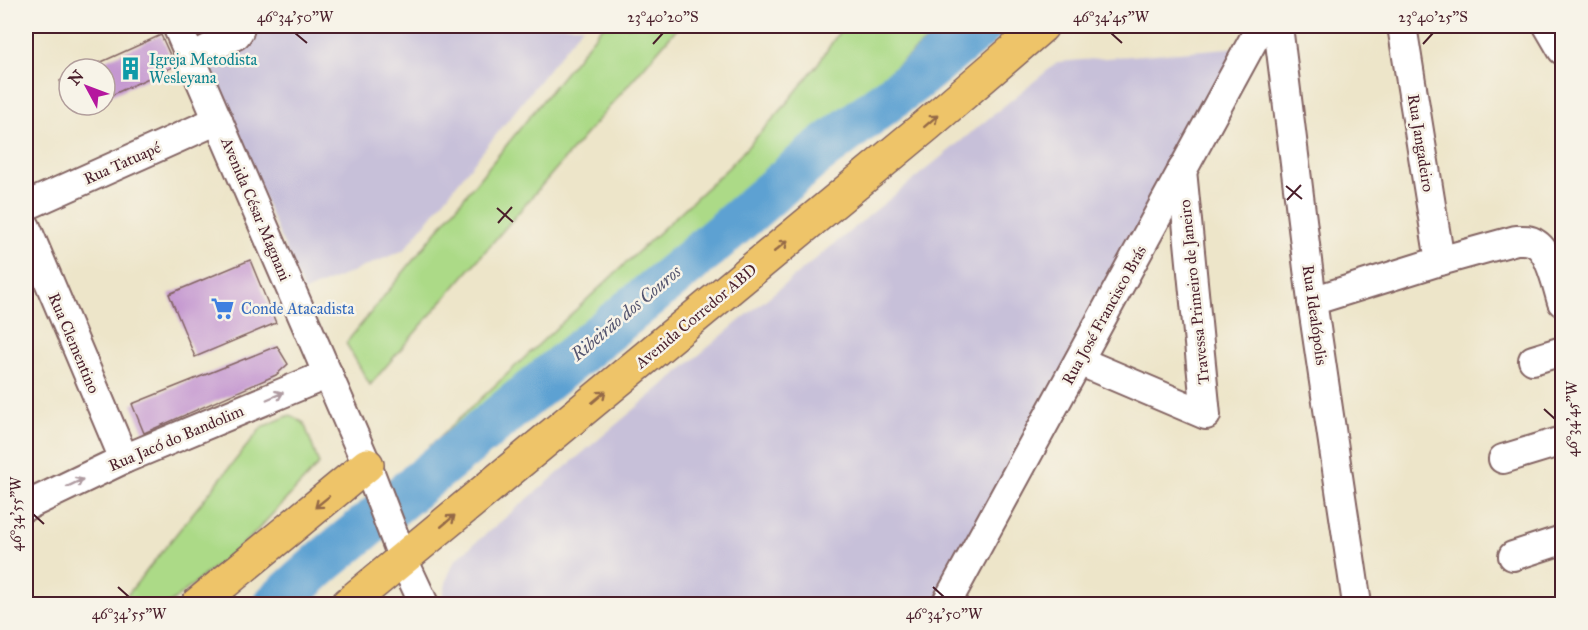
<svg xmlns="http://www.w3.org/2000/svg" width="1588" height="630" viewBox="0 0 1588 630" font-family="'IM FELL Great Primer',serif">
	<rect width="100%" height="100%" fill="#f7f3e8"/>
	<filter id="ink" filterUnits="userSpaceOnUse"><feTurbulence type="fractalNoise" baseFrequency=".0167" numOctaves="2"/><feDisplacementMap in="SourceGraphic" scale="12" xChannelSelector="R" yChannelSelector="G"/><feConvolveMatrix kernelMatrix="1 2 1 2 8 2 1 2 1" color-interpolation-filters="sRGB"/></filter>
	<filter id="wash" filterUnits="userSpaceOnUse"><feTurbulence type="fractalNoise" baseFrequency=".008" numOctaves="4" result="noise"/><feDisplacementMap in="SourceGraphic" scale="24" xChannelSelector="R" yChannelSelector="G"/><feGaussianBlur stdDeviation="1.35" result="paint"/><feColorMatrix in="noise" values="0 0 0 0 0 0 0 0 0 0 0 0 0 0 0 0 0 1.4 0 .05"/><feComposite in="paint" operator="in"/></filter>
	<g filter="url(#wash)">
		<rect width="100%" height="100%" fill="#ede5c9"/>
		<g fill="#c7c0d9">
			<polygon points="191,26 583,26 404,250 304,292"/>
			<polygon points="1240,47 938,604 444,604 442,599 448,576 455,560 737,323 1058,62"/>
		</g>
		<g fill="#acda87" stroke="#7b7c59" stroke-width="1.5">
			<polygon points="603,26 679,26 370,385 346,343"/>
			<polygon points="843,26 944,26 871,87 768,168 603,311 424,469 416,459 730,166 782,109 817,65"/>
			<polygon points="290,415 304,423 319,464 251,537 169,604 120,604 262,427"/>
		</g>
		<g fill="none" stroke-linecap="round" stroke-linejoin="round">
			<polyline stroke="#5da1d2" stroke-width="45" points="276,604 325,560 690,262 815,155 918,77 980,26"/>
		</g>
		<g id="blocks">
			<g fill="#c497d0">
				<polygon points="161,35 175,66 105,98 105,69 86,69"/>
				<polygon points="69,77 69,101 60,81"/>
				<polygon points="71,105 90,105 74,112"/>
				<polygon points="250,260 276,323 195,357 169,294"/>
				<polygon points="277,346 288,364 276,375 144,433 132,404"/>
			</g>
		</g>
	</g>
	<g filter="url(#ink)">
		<use href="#blocks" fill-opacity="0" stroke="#836462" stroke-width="1.5"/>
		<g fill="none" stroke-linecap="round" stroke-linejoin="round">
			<defs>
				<g id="minor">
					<polyline points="177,26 367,465 403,559 424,604"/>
					<polyline points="1278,26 1312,301 1357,604"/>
					<polyline points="1402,26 1440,261"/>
					<polyline points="1548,26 1562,50"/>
					<polyline points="190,58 236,35 239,31 240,26"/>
					<polyline points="26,206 218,120"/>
					<polyline points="26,227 124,459"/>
					<path d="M1312,301L1440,261L1516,240C1523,240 1529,239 1535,243C1550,251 1557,286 1562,302"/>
					<polyline points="1533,360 1562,351"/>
					<polyline points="1079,361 1206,415 1182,170"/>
					<polyline points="1503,459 1562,441"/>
					<polyline points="26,506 124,459 328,374"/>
					<polyline points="1513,556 1562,540"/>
					<polyline points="946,604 1261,26"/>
				</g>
				<g id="highway">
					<polyline points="198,604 367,465"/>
					<polyline points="348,604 927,125 1042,26"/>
				</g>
			</defs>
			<use href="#minor" stroke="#836462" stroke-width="32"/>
			<use href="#highway" stroke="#836462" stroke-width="36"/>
			<use href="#minor" stroke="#fff" stroke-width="28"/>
			<use href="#highway" stroke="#eec469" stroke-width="33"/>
		</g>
		<defs><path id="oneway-shaft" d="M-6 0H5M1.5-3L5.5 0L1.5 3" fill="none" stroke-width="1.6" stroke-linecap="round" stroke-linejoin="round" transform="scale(1.5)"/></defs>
		<g stroke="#946947">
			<use href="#oneway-shaft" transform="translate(931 121) rotate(-41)"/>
			<use href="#oneway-shaft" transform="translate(781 246) rotate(-40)"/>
			<use href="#oneway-shaft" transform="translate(599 397) rotate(-40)"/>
			<use href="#oneway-shaft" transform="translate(322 502) rotate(141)"/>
			<use href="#oneway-shaft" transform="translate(448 521) rotate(-40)"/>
		</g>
		<g stroke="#ae9aa0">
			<use href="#oneway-shaft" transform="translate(275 396) rotate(-23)"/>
			<use href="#oneway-shaft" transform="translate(75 483) rotate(-26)"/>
		</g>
	</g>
	<path fill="none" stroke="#4a1f2b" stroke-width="2" d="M295,33L307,43M1111,33L1122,43M653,44L663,33M1423,44L1433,33M1286,186L1302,199M1287,200L1301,185M497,208L513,222M498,223L512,207M1544,409L1555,419M33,514L44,524M118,587L129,597M933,587L944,597"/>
	<defs>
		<symbol id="building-bare" viewBox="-9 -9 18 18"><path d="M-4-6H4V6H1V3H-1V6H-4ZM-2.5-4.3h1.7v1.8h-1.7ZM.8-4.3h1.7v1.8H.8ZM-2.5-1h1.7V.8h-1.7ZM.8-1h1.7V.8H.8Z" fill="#0f9aa8" stroke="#f7f3e8" stroke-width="2.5" paint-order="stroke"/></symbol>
		<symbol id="supermarket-bare" viewBox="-9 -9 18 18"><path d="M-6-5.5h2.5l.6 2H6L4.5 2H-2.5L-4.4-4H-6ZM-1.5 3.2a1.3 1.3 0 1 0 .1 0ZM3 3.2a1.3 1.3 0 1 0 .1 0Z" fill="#3f7fe0" stroke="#f7f3e8" stroke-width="2.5" paint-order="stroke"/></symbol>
	</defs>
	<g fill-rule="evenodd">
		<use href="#building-bare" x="114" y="52" width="33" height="33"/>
		<use href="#supermarket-bare" x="206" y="292" width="33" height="33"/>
	</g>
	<g text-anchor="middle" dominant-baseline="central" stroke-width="5" stroke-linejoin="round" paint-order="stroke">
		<g font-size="16" fill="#0d838f" stroke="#f7f3e8" text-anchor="start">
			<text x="149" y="59">Igreja Metodista<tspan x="149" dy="18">Wesleyana</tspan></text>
		</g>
		<g font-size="16" fill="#4a1f2b" stroke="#f7f3e8">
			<text transform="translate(1421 143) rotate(81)">Rua Jangadeiro</text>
			<text transform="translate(122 163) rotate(-24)">Rua Tatuapé</text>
			<text transform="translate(256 209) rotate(67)">Avenida César Magnani</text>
			<text transform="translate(1194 292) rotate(-96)">Travessa Primeiro de Janeiro</text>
			<text transform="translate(1104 315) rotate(-61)">Rua José Francisco Brás</text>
			<text transform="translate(1315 315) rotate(82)">Rua Idealópolis</text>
			<text transform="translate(696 316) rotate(-40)">Avenida Corredor ABD</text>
			<text transform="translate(74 343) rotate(67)">Rua Clementino</text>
			<text transform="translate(176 438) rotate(-23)">Rua Jacó do Bandolim</text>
		</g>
		<g font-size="16" fill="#366cbe" stroke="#f7f3e8" text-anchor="start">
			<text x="241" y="308">Conde Atacadista</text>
		</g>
		<g font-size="18" font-style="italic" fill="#52536e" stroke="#f7f3e8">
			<text transform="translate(626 313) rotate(-40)">Ribeirão dos Couros</text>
		</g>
	</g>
	<rect width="1588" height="630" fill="none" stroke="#f7f3e8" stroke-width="66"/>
	<g transform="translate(87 87) rotate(311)"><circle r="28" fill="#f7f3e8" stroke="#b29e9c" stroke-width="1.5"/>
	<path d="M0-4.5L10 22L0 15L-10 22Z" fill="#b5179e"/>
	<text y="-9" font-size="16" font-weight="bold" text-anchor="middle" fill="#4a1f2b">N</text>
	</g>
	<rect x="33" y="33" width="1522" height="564" fill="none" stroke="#4a1f2b" stroke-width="2"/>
	<g font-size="15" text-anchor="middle" fill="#4a1f2b">
		<text x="295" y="22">46°34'50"W</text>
		<text x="663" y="22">23°40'20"S</text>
		<text x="1111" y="22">46°34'45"W</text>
		<text x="1433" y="22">23°40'25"S</text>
		<text transform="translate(1572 419) rotate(-90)" y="5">46°34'45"W</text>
		<text transform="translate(16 514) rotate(-90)" y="5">46°34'55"W</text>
		<text x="129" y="619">46°34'55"W</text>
		<text x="944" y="619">46°34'50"W</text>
	</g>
</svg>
